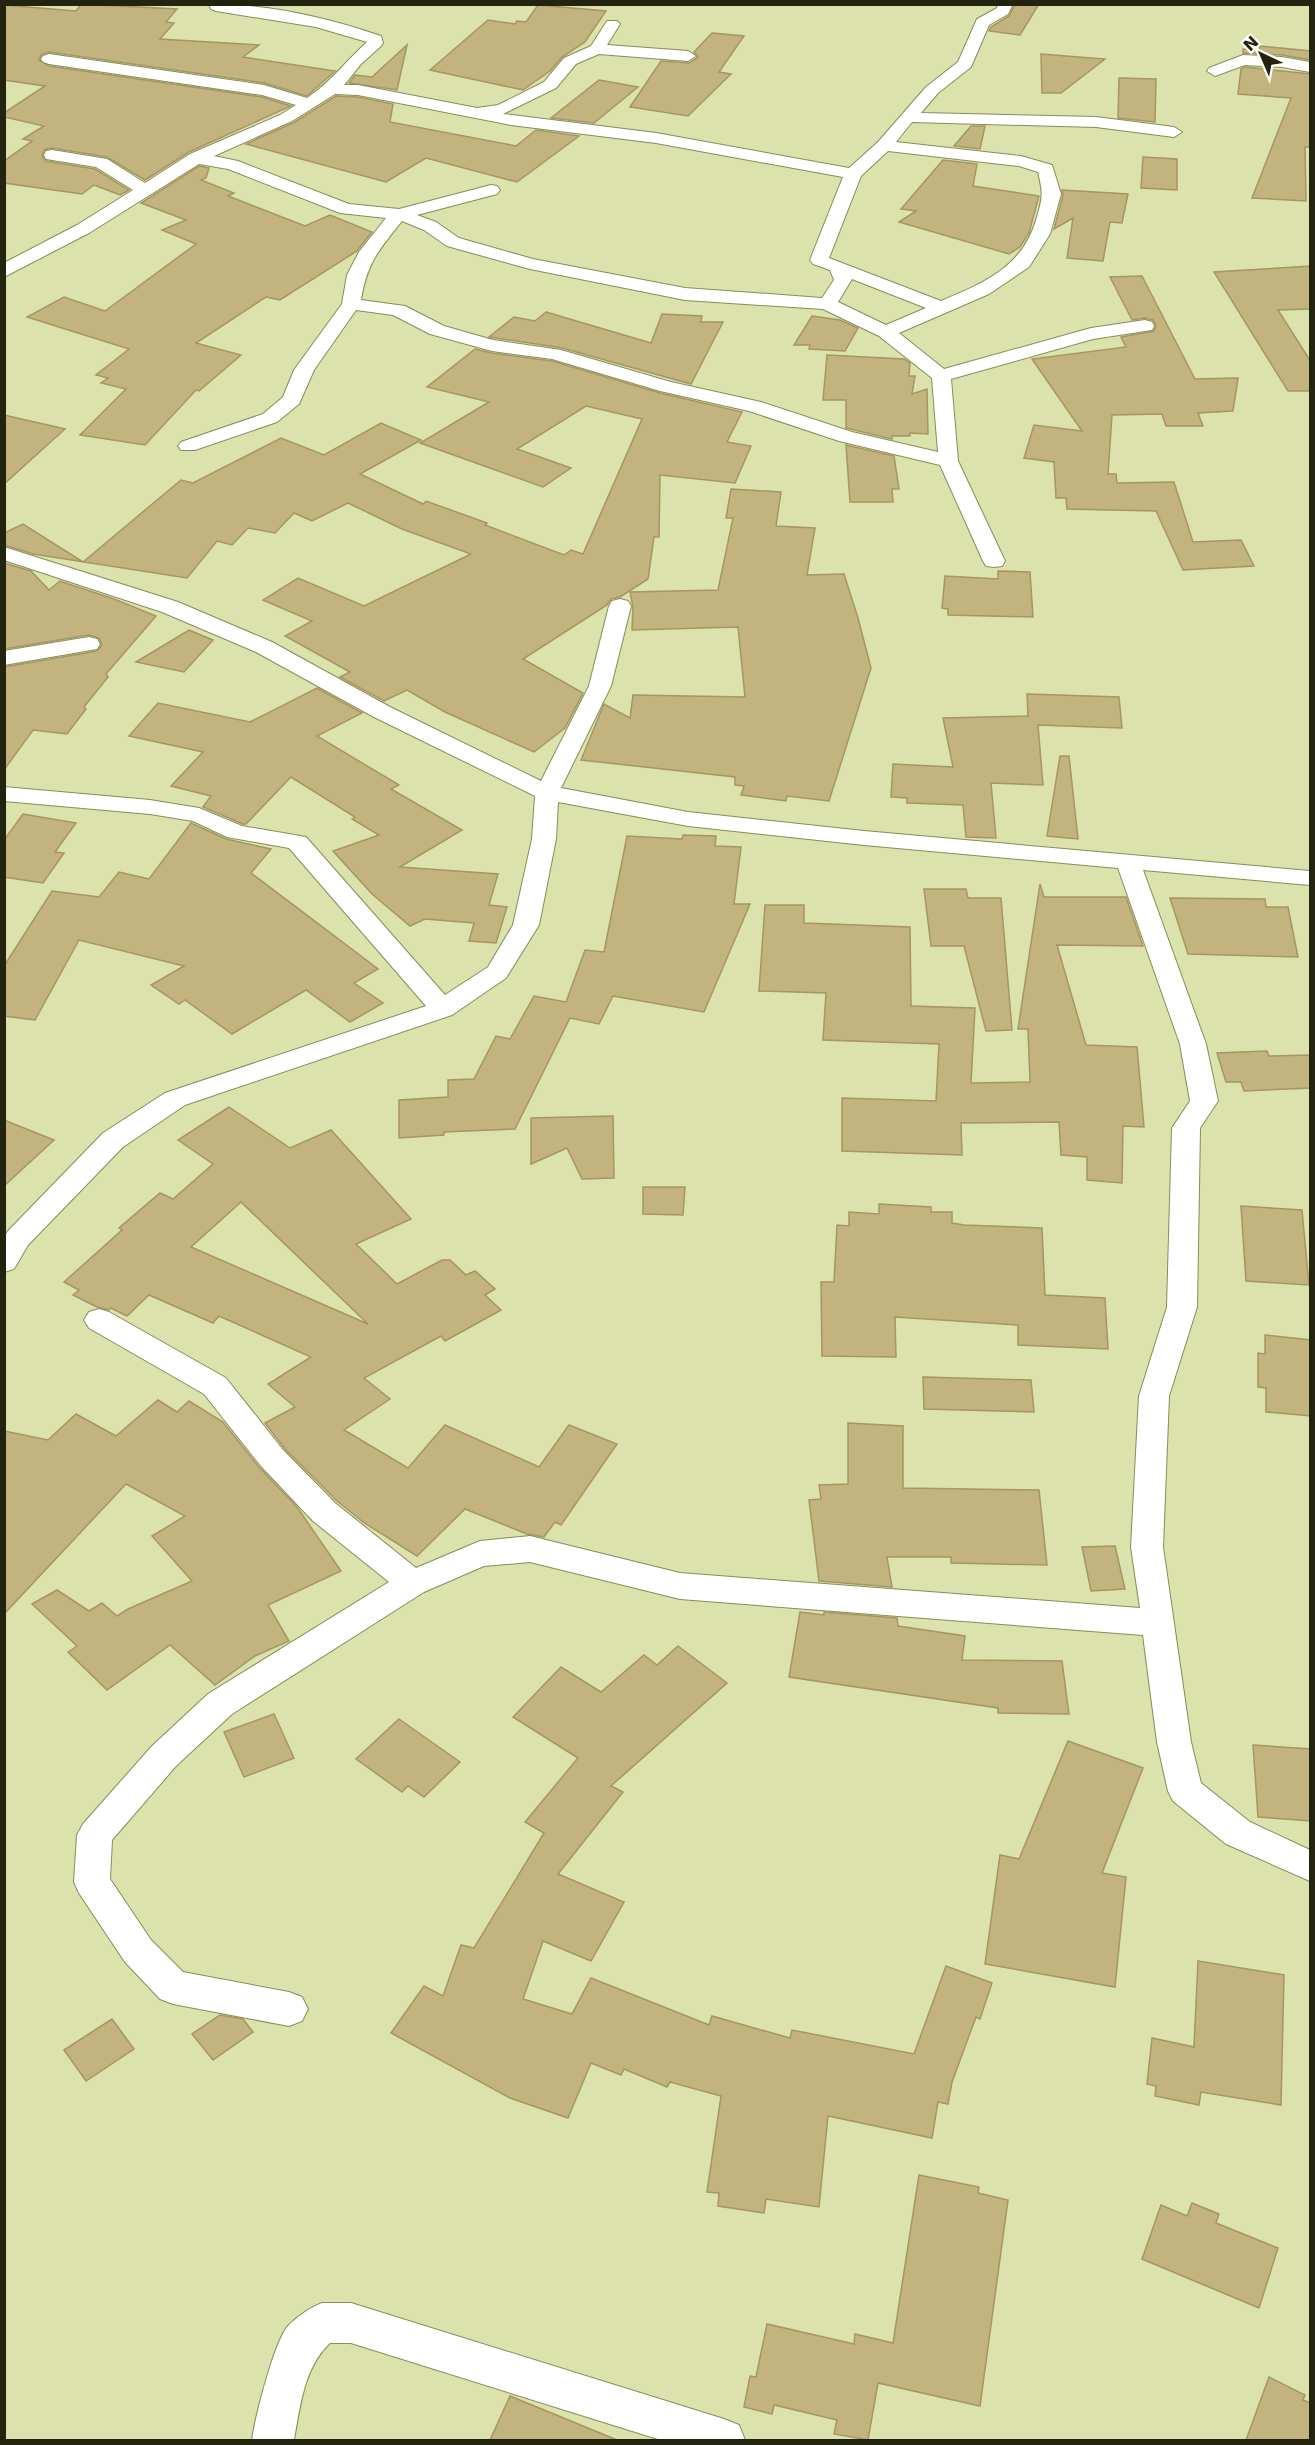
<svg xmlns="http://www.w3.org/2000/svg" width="1315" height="2445" viewBox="0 0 1315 2445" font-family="'DejaVu Sans',sans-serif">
	<rect width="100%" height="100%" fill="#dbe2ab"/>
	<g fill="#c3b37e" stroke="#a59662" stroke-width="1.5" fill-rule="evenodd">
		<polygon points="81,4 177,9 166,22 174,23 160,39 259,45 243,57 335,71 307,96 264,83 49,52 42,54 39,60 49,66 262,97 291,106 189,152 145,180 107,157 52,148 44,150 42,156 46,161 95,169 129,190 120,195 94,185 82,194 4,183 4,161 32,141 23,139 44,126 4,117 4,113 45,86 4,80 4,5 76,11"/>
		<polygon points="1015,4 1039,4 1020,35 989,31 991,27 1009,16"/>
		<polygon points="538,5 606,11 585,42 562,57 550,71 523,90 430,70 488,20 515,24 517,21 526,22"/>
		<polygon points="712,33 744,36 719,72 731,74 688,116 630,107 661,61 689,63 698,57 694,52"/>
		<polygon points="407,45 397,90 349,83 355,75 372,77"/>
		<polygon points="1260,46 1311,51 1311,60 1282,55 1243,53 1243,49 1259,50"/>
		<polygon points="1041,54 1105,59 1061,93 1042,93"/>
		<polygon points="1245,67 1311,74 1311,147 1305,147 1306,201 1252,198 1291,98 1238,94 1241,69"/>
		<polygon points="1119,78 1156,79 1155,122 1118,118"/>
		<polygon points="599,80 638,87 594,123 551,118"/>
		<polygon points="336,96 358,97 393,104 390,122 516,146 536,130 579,136 517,182 426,158 386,182 246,144 293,123"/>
		<polygon points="971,126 985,126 980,149 954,146"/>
		<polygon points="1143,157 1177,159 1177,190 1141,188"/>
		<polygon points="943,160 977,164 973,186 1039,196 1029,233 1020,247 1009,254 899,222 916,211 901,209"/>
		<polygon points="199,166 209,168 206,178 201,180 234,193 228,196 305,226 330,215 372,232 357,251 280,300 266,297 196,343 241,355 199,391 196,390 145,445 80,435 126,389 101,383 108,378 96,375 129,349 27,317 64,297 105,311 196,244 162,230 186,220 141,203"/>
		<polygon points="1062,190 1128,194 1122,223 1110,222 1103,261 1067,258 1073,218 1054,229 1063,195"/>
		<polygon points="1311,266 1311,309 1278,310 1311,362 1311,391 1288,391 1214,272"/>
		<polygon points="1142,276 1195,379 1238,378 1233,411 1198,413 1203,426 1166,426 1162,414 1112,415 1108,474 1116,474 1117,483 1174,482 1193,542 1241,540 1254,566 1183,570 1156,511 1067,509 1066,498 1056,498 1054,462 1024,458 1034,425 1082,431 1032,359 1126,347 1121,337 1154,331 1156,325 1153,320 1145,318 1132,320 1110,277"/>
		<polygon points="546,312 651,343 662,314 702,316 701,322 723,322 691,384 562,348 489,337 514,317 535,321"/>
		<polygon points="812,316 840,320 858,328 845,351 809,349 810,345 794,345"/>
		<polygon points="475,349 492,353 552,361 660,393 742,412 727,442 751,446 735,483 660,475 659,537 654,537 648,579 620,597 611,599 607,605 523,659 583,693 565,728 534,752 445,712 407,690 384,701 340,677 350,672 285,636 312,621 263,600 298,578 364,606 471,554 402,529 348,503 312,521 294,513 275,533 248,528 232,545 217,541 187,578 33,554 4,545 4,533 23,524 83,562 181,480 193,483 281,438 324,455 381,423 421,440 360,474 423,504 426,501 487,523 485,525 564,555 571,550 583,554 642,419 586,406 517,449 571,468 543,487 420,443 489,402 427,387"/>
		<polygon points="827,355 904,359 910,363 909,376 915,376 912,394 927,389 928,434 910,433 910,436 892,436 892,439 846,428 846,400 823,400"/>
		<polygon points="4,415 65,429 4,484"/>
		<polygon points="846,445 894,456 899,489 892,489 893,502 850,502"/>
		<polygon points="731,489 781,492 776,526 815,528 807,575 844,574 858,618 871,668 829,801 787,796 786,801 741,795 744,786 735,785 735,777 581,760 604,704 630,718 633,695 745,697 738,627 632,630 633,607 630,592 718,590 733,518 726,518"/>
		<polygon points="4,563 31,571 49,590 60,581 114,599 156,616 106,674 108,677 84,707 86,709 67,734 33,730 4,770 4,667 97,651 102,645 99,638 89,635 4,649"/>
		<polygon points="998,571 1030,572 1033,617 948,615 948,609 942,608 945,576 998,579"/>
		<polygon points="189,630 213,640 184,672 136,662"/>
		<polygon points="317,688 362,713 317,736 399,785 391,789 462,830 400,867 498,874 489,905 507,907 496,943 469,941 474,923 425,919 410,926 372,894 333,851 379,835 352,819 355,817 291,777 246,824 243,824 203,807 211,796 171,786 203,752 129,736 158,703 250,722"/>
		<polygon points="1027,694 1119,697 1122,728 1038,725 1043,785 991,783 996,838 966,837 963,805 907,803 907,798 891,797 893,764 953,767 943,718 1028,716"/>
		<polygon points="1060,756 1069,756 1078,839 1047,836"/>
		<polygon points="23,814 76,823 55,852 64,853 43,883 4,877 4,840"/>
		<polygon points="191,823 226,839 271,849 251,873 378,969 354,983 383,1003 350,1022 306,990 232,1034 185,1000 179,1004 151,985 184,966 79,940 35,1020 4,1016 4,966 52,891 99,897 119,872 149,879"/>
		<polygon points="683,835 716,836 715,846 741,847 734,904 750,904 704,1012 613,996 599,1024 570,1018 515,1129 444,1132 444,1135 399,1138 399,1100 448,1097 448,1080 474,1079 496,1036 510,1039 534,996 566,1002 585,950 604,952 627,836 682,839"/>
		<polygon points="1040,884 1044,897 1126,897 1143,946 1057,945 1086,1045 1137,1047 1144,1127 1123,1126 1122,1183 1087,1180 1087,1157 1061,1155 1059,1122 961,1123 962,1155 842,1151 842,1098 936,1101 939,1044 823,1040 826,993 759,991 765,905 804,905 804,923 910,927 911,1006 975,1008 971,1083 1030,1082 1028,1029 1018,1029"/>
		<polygon points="924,889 966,889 968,898 1001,898 1012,1030 986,1031 964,946 931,946"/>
		<polygon points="1170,898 1265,899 1266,907 1288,907 1298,957 1188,954"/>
		<polygon points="1267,1051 1269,1056 1311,1055 1311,1088 1244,1091 1241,1082 1226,1082 1217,1053"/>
		<path d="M229,1107L290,1148L331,1130L411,1219L356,1244L397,1284L442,1260H450L466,1275L475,1271L495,1289L485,1295L501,1310L445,1341L441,1336L364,1378L390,1399L344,1430L408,1468L445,1425L539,1467L569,1425L617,1444L561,1525L555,1522L544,1537L527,1534L465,1509L417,1556L363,1522L337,1501L285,1449L265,1423L295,1407L268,1384L311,1357L219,1316L213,1323L149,1295L127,1316L111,1308L109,1310L97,1307L73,1295L79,1290L64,1282L122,1230L119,1228L160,1193L173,1199L213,1164L178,1140ZM241,1202L368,1324L191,1247Z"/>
		<polygon points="613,1116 614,1178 582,1179 567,1148 531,1164 531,1118"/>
		<polygon points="4,1120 54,1140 4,1186"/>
		<polygon points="643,1187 685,1187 683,1215 643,1214"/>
		<polygon points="879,1204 931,1207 931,1212 952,1212 952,1223 964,1225 1042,1228 1045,1295 1105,1298 1108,1349 1018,1345 1018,1325 895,1317 896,1357 822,1356 821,1282 834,1282 837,1225 849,1226 849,1212 879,1214"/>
		<polygon points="1241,1206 1302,1210 1309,1285 1246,1281"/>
		<polygon points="1265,1335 1311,1340 1311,1416 1266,1412 1266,1388 1258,1387 1258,1353 1265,1354"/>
		<polygon points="923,1377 1031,1380 1034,1412 924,1409"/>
		<polygon points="158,1400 177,1412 189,1401 223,1422 259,1467 297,1507 341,1571 268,1605 289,1641 255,1656 215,1685 170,1645 107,1690 68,1652 77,1646 32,1604 57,1590 89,1611 102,1603 117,1616 128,1609 192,1581 152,1536 185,1516 126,1484 4,1614 4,1431 48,1440 76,1414 116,1436"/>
		<polygon points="848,1423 903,1426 903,1488 1039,1490 1047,1565 951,1563 951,1557 887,1557 892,1587 819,1581 809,1500 821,1499 819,1485 848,1484"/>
		<polygon points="1115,1546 1125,1589 1091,1591 1082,1547"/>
		<polygon points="800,1612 824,1615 824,1612 897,1618 898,1626 965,1636 962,1660 1062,1661 1069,1714 998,1713 998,1708 789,1677"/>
		<polygon points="678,1646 727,1683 611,1786 623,1792 558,1874 624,1902 591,1961 543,1941 523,1999 572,2014 591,1978 709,2025 712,2016 790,2038 792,2030 914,2054 946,1966 992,1983 980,2019 976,2017 952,2082 948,2104 938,2102 932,2138 828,2116 819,2207 766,2199 764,2213 718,2206 719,2193 707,2192 721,2096 670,2082 667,2087 624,2069 621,2075 591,2063 568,2118 510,2098 391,2033 424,1986 443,1996 461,1945 474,1948 544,1833 525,1822 578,1758 513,1717 561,1667 601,1692 644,1655 657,1665"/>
		<polygon points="274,1714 294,1758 244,1777 224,1732"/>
		<polygon points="399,1719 460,1762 424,1797 408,1786 402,1792 356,1759"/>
		<polygon points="1068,1741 1143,1768 1102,1873 1126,1877 1115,1987 985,1964 1000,1855 1019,1859"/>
		<polygon points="1253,1745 1311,1749 1311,1821 1258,1817"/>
		<polygon points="1198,1961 1284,1975 1281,2105 1201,2092 1199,2105 1155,2096 1156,2086 1147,2084 1152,2038 1194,2047"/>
		<polygon points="220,2015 243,2019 253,2032 213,2060 192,2034"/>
		<polygon points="112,2019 134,2049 86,2081 64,2050"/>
		<polygon points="919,2175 979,2187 978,2193 1008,2200 980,2406 878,2383 868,2440 834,2434 837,2420 774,2405 772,2414 744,2407 750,2376 756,2377 767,2324 854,2344 855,2334 893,2343"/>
		<polygon points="1192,2203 1219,2214 1216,2223 1278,2248 1259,2308 1142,2259 1161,2205 1187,2216"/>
		<polygon points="1269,2377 1305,2395 1303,2400 1311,2403 1311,2440 1246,2440"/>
		<polygon points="510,2396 617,2440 490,2440"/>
	</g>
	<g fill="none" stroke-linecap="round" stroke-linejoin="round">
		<defs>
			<g id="minor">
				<path d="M209,4C267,4 326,17 381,36L383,43L381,46L361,64L344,85H358L477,108L498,105L544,82L564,58L591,46L607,21H617L620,24L607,45L688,51L696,56L688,61L599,54L576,64L556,88L503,114L656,133L849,168L878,142L926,87L958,62L977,19L997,8L998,4H1013L1008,14L989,25L971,67L938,93L921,113L1096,117L1174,127L1182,132L1174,137L1096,127L912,122L896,142L1021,156L1052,165L1061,194L1050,234L1029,267L989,294L899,333L944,369L1091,328L1145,320L1152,322L1154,326L1152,330L1093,339L951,379L958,461L1005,561L1002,566L994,567L986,566L983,561L940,465L839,441L749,411L660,391L552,359L492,351L430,334L393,315L356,310L314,370L299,404L277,422L195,450H181L178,446L181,442L263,414L283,397L294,370L342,304L347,275L359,252L386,218L340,213L228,169L199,164L89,233L4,277V263L77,225L133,190L96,167L46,159L44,155L46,151L52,150L107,159L145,183L190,154L280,115L296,105L262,95L49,64L43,62L41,59L43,56L49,54L264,85L307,98C331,82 346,61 367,42L316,27L216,11L211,9ZM335,94L358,95L511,125L656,143L843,177L810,260L813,264L830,270L834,280L822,298L685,288L533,259L459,238L436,222L417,215L497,194L500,190L497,186L491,185L399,209L349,204L238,161L214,156L292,121ZM888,151L1019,166L1038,172C1043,193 1043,196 1037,217C1023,267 986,282 941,301L829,258L861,176ZM402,221L424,230L447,246L530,269L685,300L823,309L879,336L932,378L938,452L852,432L761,402L671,382L561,350L493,340L444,326L405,306L361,300C367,262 379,250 402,221ZM852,279L926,308L886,325L838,302Z"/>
				<polygon points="1243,55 1282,57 1310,62 1310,72 1282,67 1245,65 1215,76 1207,71 1209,68"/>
				<polygon points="4,547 178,602 272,642 390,707 541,781 589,686 609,606 612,601 620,599 628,601 631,606 611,686 561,788 688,812 864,831 1310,871 1310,885 1143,870 1206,1044 1218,1101 1200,1128 1197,1307 1169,1396 1163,1547 1191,1742 1201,1783 1250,1822 1310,1850 1310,1881 1226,1844 1173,1801 1168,1791 1157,1742 1143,1635 680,1599 530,1562 484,1566 424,1592 232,1714 176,1766 112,1840 110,1879 151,1940 183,1972 289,1992 302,1997 308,2009 302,2021 289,2026 173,2004 160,1999 125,1962 79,1893 74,1882 77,1835 83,1824 152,1746 208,1694 389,1582 313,1521 261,1466 204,1394 89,1328 84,1320 89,1312 99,1309 109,1312 226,1378 283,1450 335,1503 416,1568 480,1541 530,1536 680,1573 1140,1608 1131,1547 1139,1396 1167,1307 1172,1128 1190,1101 1180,1044 1118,868 864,845 688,826 558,802 556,839 539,925 506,978 452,1015 185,1105 123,1147 28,1245 14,1269 4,1272 4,1237 8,1231 103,1133 165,1093 426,1006 289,848 227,837 193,821 150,814 4,801 4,787 150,800 199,808 242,826 306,837 445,995 488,967 513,925 532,839 535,796 374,717 256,652 162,612 4,560"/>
				<polygon points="89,637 97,639 100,644 97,649 4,665 4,651"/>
				<path d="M322,2303H351L724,2419L739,2425L745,2440H661L351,2343H330C304,2367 300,2407 294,2440H252C255,2418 274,2342 288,2326C298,2316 309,2308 322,2303Z"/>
			</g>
		</defs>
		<use href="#minor" stroke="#868d59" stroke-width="2"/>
		<use href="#minor" fill="#fff" fill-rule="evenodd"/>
	</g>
	<rect width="1315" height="2445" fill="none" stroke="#22240f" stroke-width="12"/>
	<g transform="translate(1261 54) rotate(316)" stroke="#fdfff4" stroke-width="4.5" paint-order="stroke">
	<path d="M0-4.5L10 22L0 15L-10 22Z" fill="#22240f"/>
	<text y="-9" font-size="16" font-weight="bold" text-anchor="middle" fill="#22240f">N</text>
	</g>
</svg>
